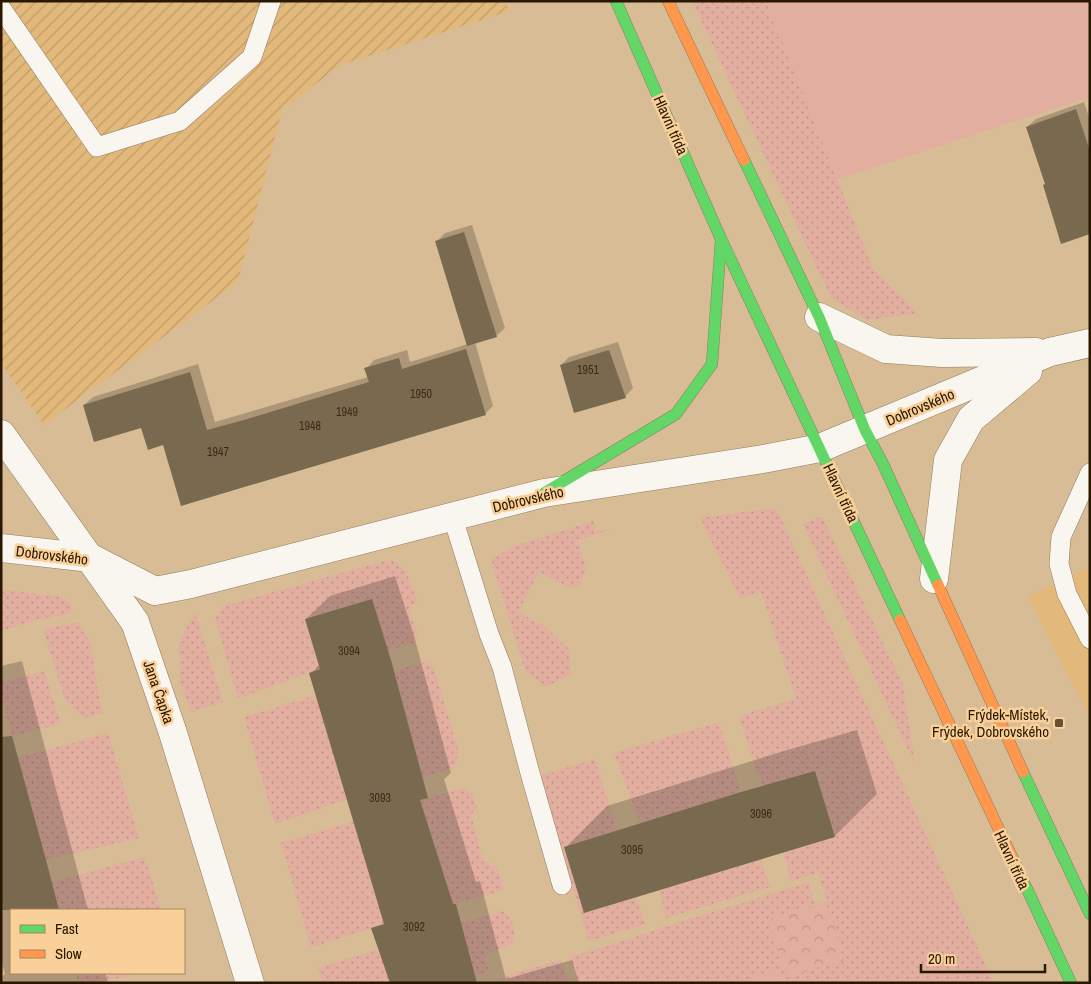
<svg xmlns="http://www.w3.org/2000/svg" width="1091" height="984" viewBox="0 0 1091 984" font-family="'Archivo Narrow',sans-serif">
	<defs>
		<pattern id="industrial-furrows" width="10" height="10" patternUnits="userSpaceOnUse" patternTransform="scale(1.25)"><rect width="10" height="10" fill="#e2b87b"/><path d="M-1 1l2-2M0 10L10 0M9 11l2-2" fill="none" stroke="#c29d69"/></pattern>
		<pattern id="grass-dots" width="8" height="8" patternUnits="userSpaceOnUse" patternTransform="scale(1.25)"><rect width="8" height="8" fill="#e1ae9f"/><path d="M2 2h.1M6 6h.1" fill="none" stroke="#c19587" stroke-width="1.8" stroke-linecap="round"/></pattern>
		<pattern id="forest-crowns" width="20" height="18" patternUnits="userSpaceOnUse" patternTransform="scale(1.25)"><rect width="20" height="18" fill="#e1ae9f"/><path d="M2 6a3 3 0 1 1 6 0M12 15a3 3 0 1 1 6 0" fill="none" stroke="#c19587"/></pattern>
	</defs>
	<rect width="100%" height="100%" fill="#d8bc95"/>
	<polygon fill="#e2b87b" points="1090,566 1090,718 1028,597"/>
	<polygon fill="url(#industrial-furrows)" points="1,1 505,1 510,11 340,65 282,110 238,282 44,425 1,363"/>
	<g fill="url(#grass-dots)">
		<polygon points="692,1 766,1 873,269 918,313 867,320 831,298"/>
		<polygon points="776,508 994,983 782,983 778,970 736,983 578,983 570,957 809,882 815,904 768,919 786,977 844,959 818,873 789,882 788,867 783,853 835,837 816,772 763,786 759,774 757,774 739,716 796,699 761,592 740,598 700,518"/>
		<polygon points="822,516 903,685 915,765 803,524"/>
		<polygon points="593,521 596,531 613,529 578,540 586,569 580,585 570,588 539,572 518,612 547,628 569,649 571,674 546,687 525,671 491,559 517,545"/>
		<path d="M392,560C408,569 411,583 417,600L409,611L418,634L414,643L388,651L372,599L306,618L320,669L238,698L215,618L224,606L385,561Z"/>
		<path d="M1,590L58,596C66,599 71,602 73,611L67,615L40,619L1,631Z"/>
		<polygon points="195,612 223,702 191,712 180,682 179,642"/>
		<polygon points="79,623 90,642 102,714 84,718 65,700 43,630 66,624"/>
		<polygon points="428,661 434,668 459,752 454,768 415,780 409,725 394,671"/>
		<polygon points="44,671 61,724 12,736 1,695 1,677 5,678 6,681"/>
		<polygon points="326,692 348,799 275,824 244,717"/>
		<polygon points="719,722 741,793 640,823 614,753"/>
		<polygon points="108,733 139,838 45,860 18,758"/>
		<polygon points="595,759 617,831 564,848 585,913 636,897 646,924 589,941 539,776"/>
		<polygon points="463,788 472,793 477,808 471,815 483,861 497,868 504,890 453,904 420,800"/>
		<polygon points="355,821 385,924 311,948 281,843"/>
		<polygon points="145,857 161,910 59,910 52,882"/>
		<polygon points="761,860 770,887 666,918 659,890"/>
		<path d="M502,911C513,918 515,928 514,940L509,945L484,955L489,971L476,975L458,924Z"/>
		<polygon points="392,945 403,983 322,983 318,968"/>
		<polygon points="561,960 568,983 500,983 499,978"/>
		<polygon points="76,973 141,973 97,983 78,983"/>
	</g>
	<polygon fill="url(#forest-crowns)" points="827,901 844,960 786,977 768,919"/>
	<g fill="#e1ae9f">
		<polygon points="766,1 1090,1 1090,97 837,179"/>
		<polygon points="778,970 782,983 736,983"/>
	</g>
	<g fill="#0003">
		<polygon points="1084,102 1090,120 1090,233 1044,185 1046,183 1027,127 1036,119"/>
		<polygon points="472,225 505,328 496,336 475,342 493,406 485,414 164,444 142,426 84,405 93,397 198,364 215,422 368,377 366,369 374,360 407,350 410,362 468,344 437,241 445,233"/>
		<polygon points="618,342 633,388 625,397 561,365 569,357"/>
		<polygon points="395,576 414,636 451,773 444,779 476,882 480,881 506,979 572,960 579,983 404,983 311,674 320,664 306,619 330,596"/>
		<polygon points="22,661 88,910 11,910 11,973 105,973 108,983 1,983 1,978 5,974 1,960 1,666"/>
		<polygon points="857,730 877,794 835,836 565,848 607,806 784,751"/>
	</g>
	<g fill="#78694f">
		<polygon points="1076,109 1090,151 1090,234 1061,244 1043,185 1045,184 1026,127"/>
		<polygon points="464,232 497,337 467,346 435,241"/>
		<polygon points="466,349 486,415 181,506 163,445 148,450 141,428 94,442 83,405 190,372 207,430 244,420 369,382 364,368 399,358 402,369"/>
		<polygon points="609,350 626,398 574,413 560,365"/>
		<polygon points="372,599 391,660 428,798 420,800 453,904 456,904 477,983 390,983 371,928 384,924 309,673 320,669 305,619"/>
		<polygon points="12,736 46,860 59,910 1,910 1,737"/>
		<polygon points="815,771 835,837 584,913 564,847 741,792"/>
	</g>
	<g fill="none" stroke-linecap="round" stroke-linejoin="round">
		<defs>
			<g id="lane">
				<polyline points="1,8 97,147 180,121 252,57 271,1"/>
				<polyline points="1090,473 1061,537 1059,564 1067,594 1090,639"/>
				<polyline points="453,518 489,634 502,667 530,773 562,885"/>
			</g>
			<g id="street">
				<polyline points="819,317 886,349 942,353 1036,352"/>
				<polyline points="1,434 135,622 173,733 250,983"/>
				<polyline points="1,548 91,558 155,591 191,584 544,493 763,459 820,448 1050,352 1090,343"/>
				<polyline points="934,579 948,460 971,419 1028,371"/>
			</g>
			<g id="fast">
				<polyline points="616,1 721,239 900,620"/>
				<polyline points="744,160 819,317 865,430 883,464 938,585"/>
				<polyline points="544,493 676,414 712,364 721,240"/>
				<polyline points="1023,772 1090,914"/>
				<polyline points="1012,857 1071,983"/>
			</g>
			<g id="slow">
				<polyline points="668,1 744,160"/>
				<polyline points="938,585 1023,772"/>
				<polyline points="900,620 1012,857"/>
			</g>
		</defs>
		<use href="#lane" stroke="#8f7c60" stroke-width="20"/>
		<use href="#street" stroke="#8f7c60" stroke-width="29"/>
		<use href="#fast" stroke="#8f7c60" stroke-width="12"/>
		<use href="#slow" stroke="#8f7c60" stroke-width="12"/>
		<use href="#lane" stroke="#f9f5ef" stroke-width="19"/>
		<use href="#street" stroke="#f9f5ef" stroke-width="28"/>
		<use href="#fast" stroke="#63d668" stroke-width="11"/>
		<use href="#slow" stroke="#ff974d" stroke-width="11"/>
	</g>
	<rect fill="#665134" stroke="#f9d099" stroke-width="2" x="1054" y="718" width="10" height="10" rx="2.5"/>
	<g text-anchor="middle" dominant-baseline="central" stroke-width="5" stroke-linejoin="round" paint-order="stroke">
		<g font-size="12" fill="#3d2c14">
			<text x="588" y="370">1951</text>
			<text x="421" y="394">1950</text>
			<text x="347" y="412">1949</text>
			<text x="310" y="426">1948</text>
			<text x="218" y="452">1947</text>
			<text x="349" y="651">3094</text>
			<text x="380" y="798">3093</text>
			<text x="761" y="814">3096</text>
			<text x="632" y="850">3095</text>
			<text x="414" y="927">3092</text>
		</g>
		<g font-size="15" fill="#291700" stroke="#f9d099">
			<text transform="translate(671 125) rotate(66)">Hlavní třída</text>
			<text transform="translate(920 407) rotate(-23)">Dobrovského</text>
			<text transform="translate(841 493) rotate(65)">Hlavní třída</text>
			<text transform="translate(528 499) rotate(-13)">Dobrovského</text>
			<text transform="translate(52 555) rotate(7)">Dobrovského</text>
			<text transform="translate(159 692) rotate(71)">Jana Čapka</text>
			<text transform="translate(1012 860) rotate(65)">Hlavní třída</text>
		</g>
		<g font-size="15" fill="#291700" stroke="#f9d099" text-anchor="end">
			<text x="1049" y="714">Frýdek-Místek,<tspan x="1049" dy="17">Frýdek, Dobrovského</tspan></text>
		</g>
	</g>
	<rect width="1091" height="984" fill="none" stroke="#291700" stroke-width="5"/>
	<rect x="10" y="909" width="175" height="65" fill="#f9d099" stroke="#a6865c"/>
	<rect x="20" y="925" width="25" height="8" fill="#63d668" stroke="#a6865c"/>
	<text x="55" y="934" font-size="15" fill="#291700">Fast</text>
	<rect x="20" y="950" width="25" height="8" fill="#ff974d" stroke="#a6865c"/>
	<text x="55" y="959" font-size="15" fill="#291700">Slow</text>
	<path d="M921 964v8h124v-8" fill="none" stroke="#291700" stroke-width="2.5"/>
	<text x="928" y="964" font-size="15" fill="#291700" stroke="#f9d099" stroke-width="4" paint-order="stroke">20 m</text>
</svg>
